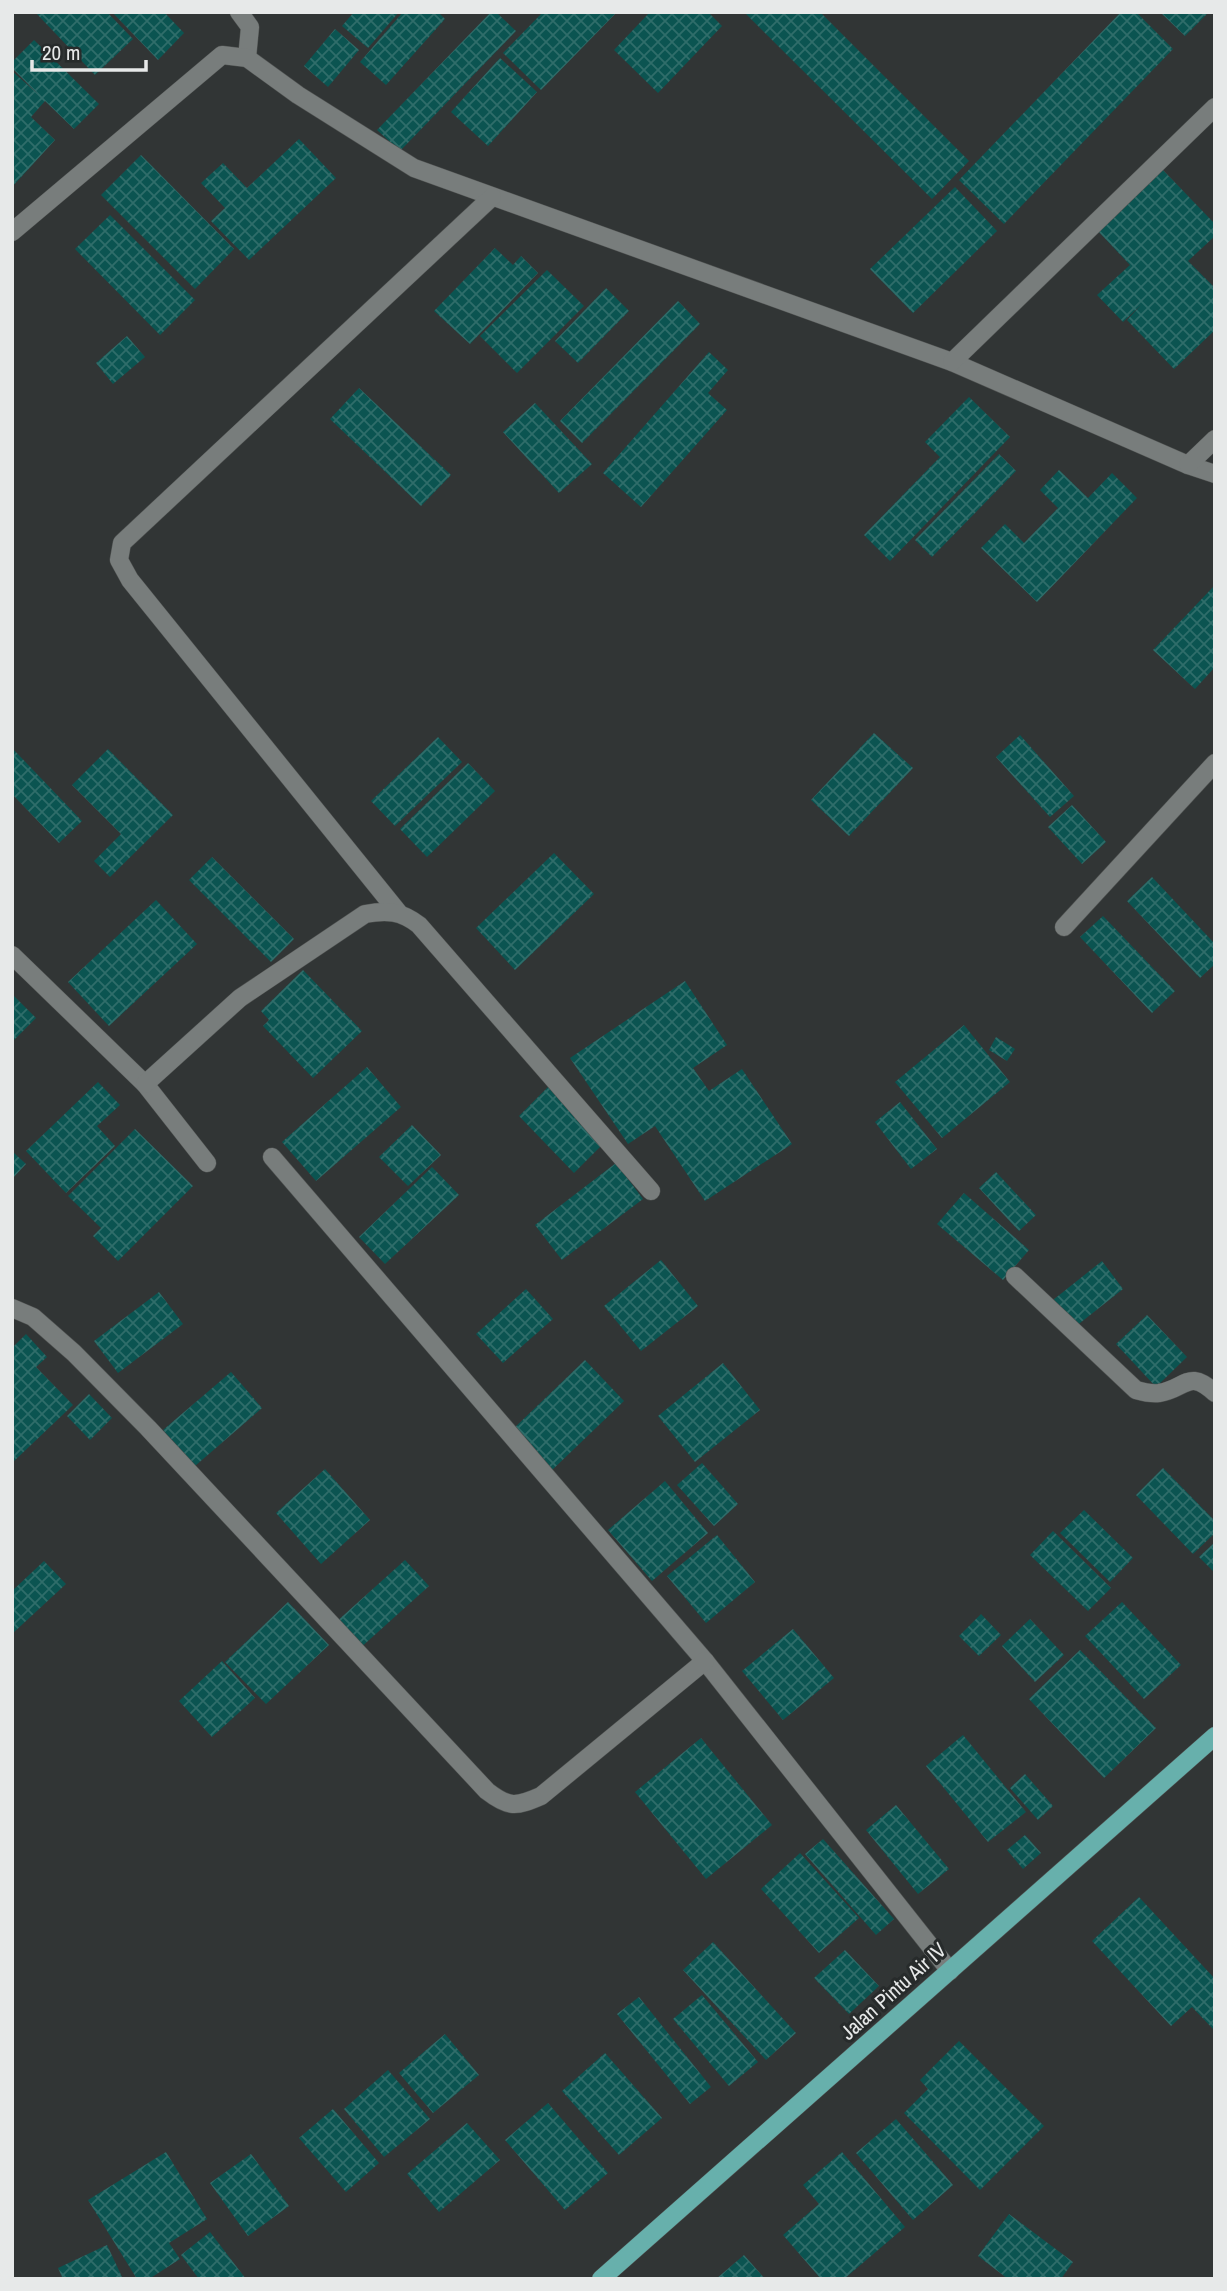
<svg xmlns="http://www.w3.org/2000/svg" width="1227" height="2291" viewBox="0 0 1227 2291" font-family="'Archivo Narrow',sans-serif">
	<defs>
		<pattern id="building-cross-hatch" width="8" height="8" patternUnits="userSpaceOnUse" patternTransform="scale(1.75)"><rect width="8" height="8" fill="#0b5451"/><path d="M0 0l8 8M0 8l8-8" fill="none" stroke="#2f6d6a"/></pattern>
	</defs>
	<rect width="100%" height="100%" fill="#313535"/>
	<g fill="url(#building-cross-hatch)">
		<polygon points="35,12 107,12 133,39 95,75"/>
		<polygon points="112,12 164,12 184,33 158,60"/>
		<polygon points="354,12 399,12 368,48 342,26"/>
		<polygon points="403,12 438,12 445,19 386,85 360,62"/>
		<polygon points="491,12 496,12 516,31 400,151 377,130"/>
		<polygon points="543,12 617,12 541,90 503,53"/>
		<polygon points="650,12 708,12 722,26 658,93 614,50"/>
		<polygon points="744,12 820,12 969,161 932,199"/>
		<polygon points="1121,12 1136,12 1173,49 1004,224 959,180"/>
		<polygon points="1160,12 1209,12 1185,36"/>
		<polygon points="335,29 359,50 328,87 304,66"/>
		<polygon points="34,40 99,104 74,129 45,101 31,117 55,140 12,187 12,71 38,94 12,68 12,62"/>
		<polygon points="500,58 537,92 488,146 451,112"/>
		<polygon points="299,139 336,178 249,260 211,221 225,208 201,183 223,163 247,188"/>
		<polygon points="141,155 234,249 195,289 101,195"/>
		<polygon points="1162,169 1215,224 1215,236 1188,261 1215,288 1215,330 1174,369 1127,320 1141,305 1123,322 1097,295 1130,265 1097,230"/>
		<polygon points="955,187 997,231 913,313 870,269"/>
		<polygon points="110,215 195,300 160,335 75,249"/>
		<polygon points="495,248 513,265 521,256 538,273 470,344 434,311"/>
		<polygon points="547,270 584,306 517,373 480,336"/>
		<polygon points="606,288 629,311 578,363 555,341"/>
		<polygon points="678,301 700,324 582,443 560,421"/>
		<polygon points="127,336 145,357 113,384 96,363"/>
		<polygon points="709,352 728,370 708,393 727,410 641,507 603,473"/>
		<polygon points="359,388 451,475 421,506 330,419"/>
		<polygon points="969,397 1010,437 890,561 864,535 940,457 925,442"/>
		<polygon points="535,403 592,464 559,493 503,432"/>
		<polygon points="999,454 1016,471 932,557 915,540"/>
		<polygon points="1059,470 1088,498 1112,473 1137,498 1037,602 981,548 1005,524 1024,543 1058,508 1040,490"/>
		<polygon points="1215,585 1215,667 1195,689 1153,650"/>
		<polygon points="874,733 913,768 849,836 811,800"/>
		<polygon points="1020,735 1074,796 1050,817 996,757"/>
		<polygon points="438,737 462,762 395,826 371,801"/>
		<polygon points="12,748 82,821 59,843 12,794"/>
		<polygon points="108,749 173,815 110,877 94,861 121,834 72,785"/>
		<polygon points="468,763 495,791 427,857 400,829"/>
		<polygon points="1072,805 1106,842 1082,864 1048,827"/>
		<polygon points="554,853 594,894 515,970 476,928"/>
		<polygon points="212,857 294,939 271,962 189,880"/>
		<polygon points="1152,877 1215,944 1215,964 1200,978 1127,901"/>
		<polygon points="156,900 197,944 109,1026 68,982"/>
		<polygon points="1103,916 1175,991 1152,1013 1080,937"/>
		<polygon points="303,970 362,1031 313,1078 263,1026 269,1020 261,1011"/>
		<polygon points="685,981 727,1045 693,1068 709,1091 742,1069 792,1144 705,1201 655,1126 628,1144 570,1058"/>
		<polygon points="12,994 36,1018 12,1042"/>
		<polygon points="964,1025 1010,1082 942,1138 895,1082"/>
		<polygon points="996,1037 1015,1049 1007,1061 989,1050"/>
		<polygon points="367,1067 401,1107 316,1181 282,1142"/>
		<polygon points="98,1082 120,1105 97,1126 115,1146 66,1193 26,1151"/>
		<polygon points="548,1087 603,1144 574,1173 519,1116"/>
		<polygon points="900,1102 937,1149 911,1169 875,1122"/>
		<polygon points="412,1125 441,1155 408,1186 379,1157"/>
		<polygon points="135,1129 193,1186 118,1261 93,1236 101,1228 68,1196"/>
		<polygon points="12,1151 26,1164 12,1179"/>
		<polygon points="616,1163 643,1199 562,1260 535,1225"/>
		<polygon points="432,1167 459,1195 385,1264 359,1237"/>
		<polygon points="996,1172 1036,1215 1019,1231 979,1188"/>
		<polygon points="964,1193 1029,1250 1003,1280 937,1224"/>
		<polygon points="661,1260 698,1306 641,1351 604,1306"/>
		<polygon points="1102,1261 1123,1289 1075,1327 1053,1300"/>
		<polygon points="526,1289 553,1319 503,1363 476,1334"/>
		<polygon points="159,1292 183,1324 118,1373 94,1341"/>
		<polygon points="1147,1315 1187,1357 1156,1387 1116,1344"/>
		<polygon points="26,1334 47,1357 36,1367 73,1405 12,1463 12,1348"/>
		<polygon points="585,1360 624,1401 549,1473 510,1432"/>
		<polygon points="723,1363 760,1410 695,1462 658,1416"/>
		<polygon points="231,1372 262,1408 195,1466 163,1430"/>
		<polygon points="89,1394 112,1418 90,1440 67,1416"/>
		<polygon points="702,1463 738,1504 714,1526 677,1485"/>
		<polygon points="1163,1468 1215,1521 1215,1533 1193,1554 1136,1495"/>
		<polygon points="325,1469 370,1520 321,1564 276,1513"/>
		<polygon points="665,1481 708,1533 652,1581 608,1530"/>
		<polygon points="1084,1510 1133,1558 1110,1582 1060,1533"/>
		<polygon points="1053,1531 1111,1588 1088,1611 1030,1555"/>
		<polygon points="717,1535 755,1582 706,1623 667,1576"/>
		<polygon points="1215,1542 1215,1573 1199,1557"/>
		<polygon points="405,1560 429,1586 358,1650 335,1623"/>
		<polygon points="44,1561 66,1584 12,1634 12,1591"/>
		<polygon points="288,1602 329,1645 266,1704 225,1662"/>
		<polygon points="1122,1602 1181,1665 1144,1699 1085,1636"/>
		<polygon points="981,1614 1001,1635 979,1656 959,1636"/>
		<polygon points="1030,1619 1064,1655 1035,1682 1002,1646"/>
		<polygon points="793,1629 834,1678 783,1720 742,1671"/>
		<polygon points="1080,1650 1156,1728 1104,1778 1029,1699"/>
		<polygon points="222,1661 255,1698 212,1737 179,1701"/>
		<polygon points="963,1735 1026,1812 988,1842 926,1766"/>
		<polygon points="701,1738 772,1825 706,1879 635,1792"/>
		<polygon points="1025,1774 1053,1806 1038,1820 1010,1788"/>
		<polygon points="896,1805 949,1869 918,1894 866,1830"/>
		<polygon points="1025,1835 1041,1853 1023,1869 1007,1850"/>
		<polygon points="823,1839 894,1919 876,1935 805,1854"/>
		<polygon points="800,1853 859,1918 819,1953 761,1889"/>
		<polygon points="1139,1897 1215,1979 1215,2031 1192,2007 1171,2026 1092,1941"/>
		<polygon points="713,1942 796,2033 766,2060 683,1970"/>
		<polygon points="845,1950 879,1986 849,2014 814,1978"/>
		<polygon points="702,1995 758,2062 729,2086 673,2019"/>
		<polygon points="639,1997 711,2087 690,2104 617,2014"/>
		<polygon points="445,2034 479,2075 433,2113 399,2073"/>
		<polygon points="959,2041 1044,2126 980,2190 904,2113 928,2089 920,2080"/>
		<polygon points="605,2053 662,2118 619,2155 562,2091"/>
		<polygon points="388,2070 430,2119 384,2157 344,2109"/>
		<polygon points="548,2103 608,2173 565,2210 505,2140"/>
		<polygon points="333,2109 379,2163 346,2192 299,2138"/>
		<polygon points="896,2119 953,2185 913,2220 856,2153"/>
		<polygon points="467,2123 500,2160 439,2212 407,2174"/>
		<polygon points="166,2152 207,2219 169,2243 180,2259 149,2279 137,2279 88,2200"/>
		<polygon points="842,2152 905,2227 844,2279 821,2279 783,2235 819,2204 803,2185"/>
		<polygon points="251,2154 289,2206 248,2236 210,2183"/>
		<polygon points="1009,2214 1073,2262 1061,2279 1008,2279 978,2256"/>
		<polygon points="210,2232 246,2279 199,2279 181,2255"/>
		<polygon points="107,2245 123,2279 63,2279 58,2268"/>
		<polygon points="744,2255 765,2279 716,2279"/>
	</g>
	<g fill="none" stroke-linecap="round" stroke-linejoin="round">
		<defs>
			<g id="minor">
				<polyline points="239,12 250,27 247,58"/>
				<polyline points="12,232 222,55 247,58 298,95 414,168 952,362 1188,465 1215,474"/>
				<polyline points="952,362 1215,107"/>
				<polyline points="1188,465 1215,439"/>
				<polyline points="398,912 130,580 119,560 122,543 492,197"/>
				<polyline points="1064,927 1215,763"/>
				<polyline points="12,955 145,1084 207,1163"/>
				<path d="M145,1084L240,998L365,914C387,910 401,911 419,925L651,1191"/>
				<polyline points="272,1157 705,1661 950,1971"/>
				<path d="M1015,1276L1136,1390C1143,1392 1151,1394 1159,1393C1186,1389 1188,1368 1215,1393"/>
				<path d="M12,1308L33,1317L74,1353L148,1428L487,1791C509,1808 516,1807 541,1796L705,1661"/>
			</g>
			<polyline id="major" points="601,2279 1215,1736"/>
		</defs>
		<use href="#minor" stroke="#4f5251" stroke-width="19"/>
		<use href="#major" stroke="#4f5251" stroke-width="19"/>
		<use href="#minor" stroke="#787d7c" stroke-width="18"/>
		<use href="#major" stroke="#67b0ac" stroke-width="18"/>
	</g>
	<g text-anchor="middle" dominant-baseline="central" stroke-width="6" stroke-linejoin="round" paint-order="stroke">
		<g font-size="21" fill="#e7e9e9" stroke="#272b2b">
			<text transform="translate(893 1991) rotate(-42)">Jalan Pintu Air IV</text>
		</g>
	</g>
	<rect width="1227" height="2291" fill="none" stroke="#e7e9e9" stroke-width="28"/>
	<path d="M32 60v10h114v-10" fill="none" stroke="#e7e9e9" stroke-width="3.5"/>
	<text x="42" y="60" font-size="21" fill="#e7e9e9" stroke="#272b2b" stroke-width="5" paint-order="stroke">20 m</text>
</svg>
